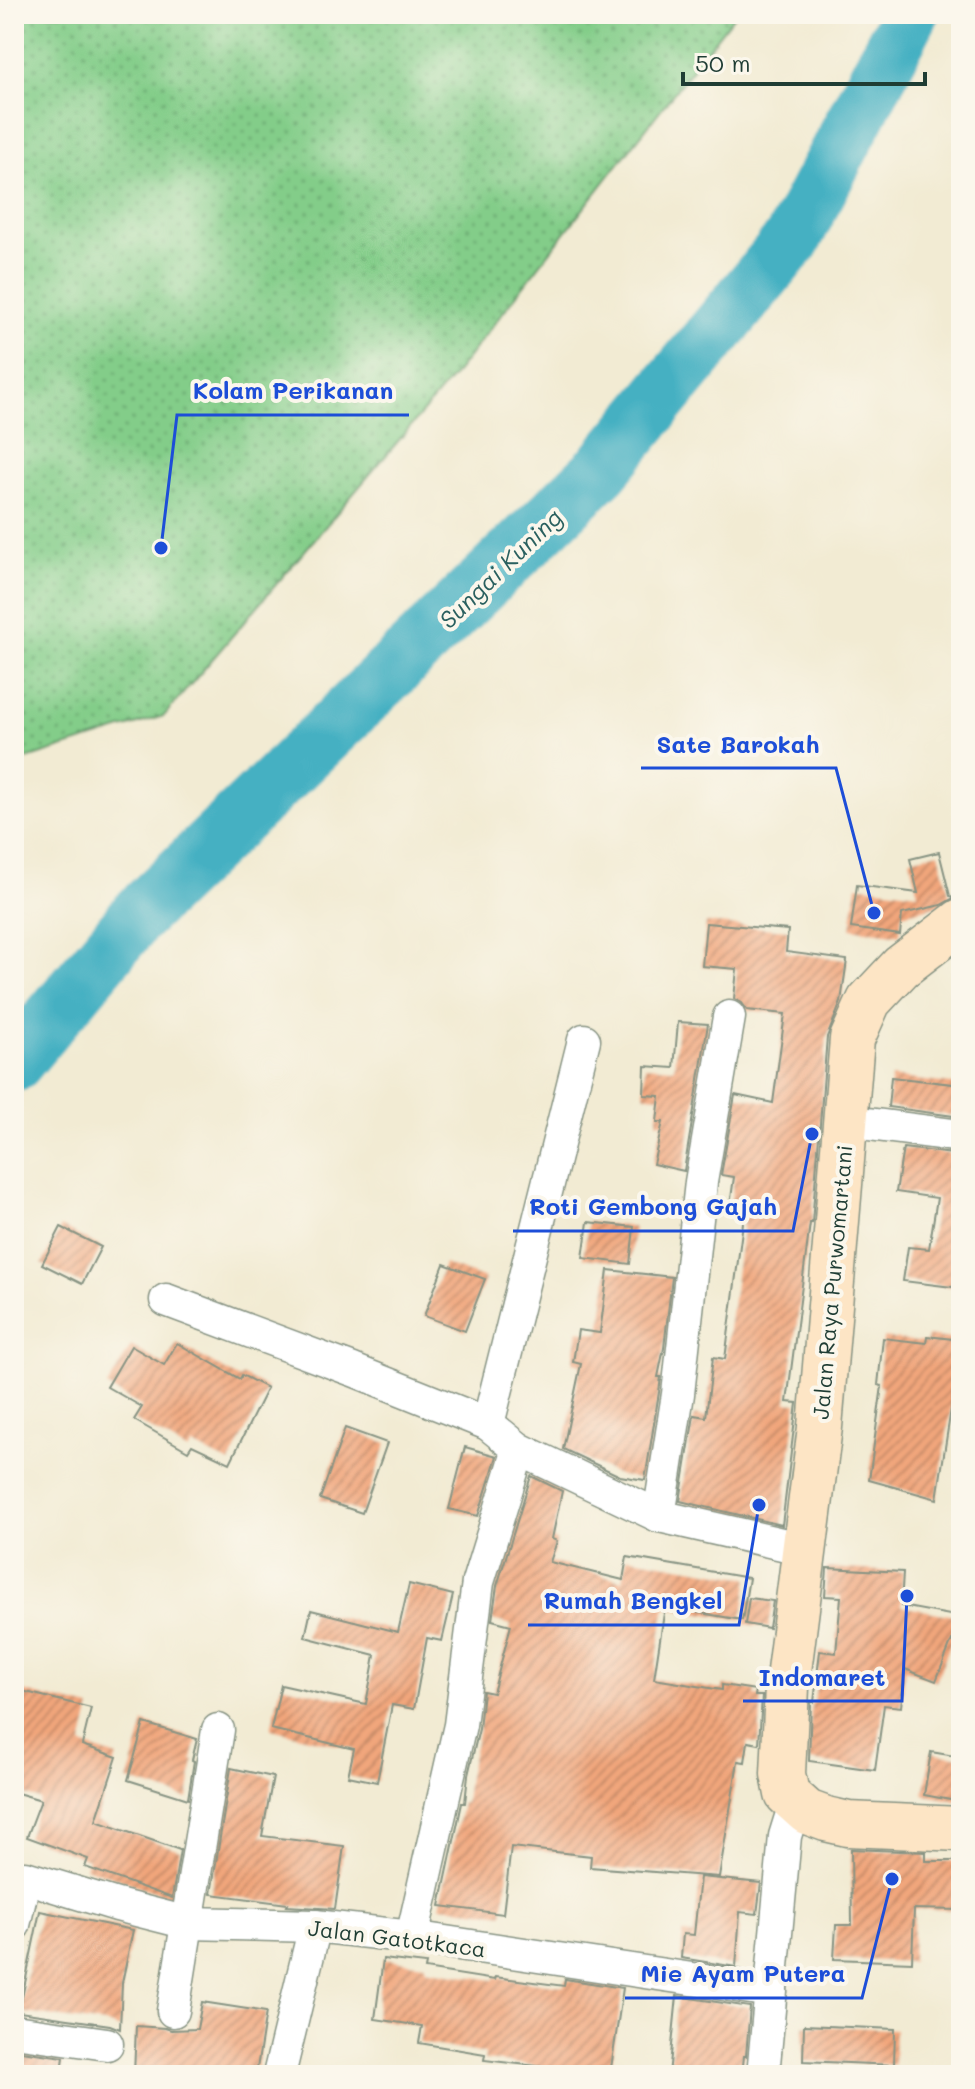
<svg xmlns="http://www.w3.org/2000/svg" width="975" height="2089" viewBox="0 0 975 2089" font-family="Mali,sans-serif">
	<defs>
		<pattern id="grass-dots" width="8" height="8" patternUnits="userSpaceOnUse" patternTransform="scale(2)"><rect width="8" height="8" fill="#83cd89"/><path d="M2 2h.1M6 6h.1" fill="none" stroke="#6ba871" stroke-width="1.8" stroke-linecap="round"/></pattern>
		<pattern id="building-hatch" width="6" height="6" patternUnits="userSpaceOnUse" patternTransform="scale(2)"><rect width="6" height="6" fill="#f1a67b"/><path d="M-1 1l2-2M0 6l6-6M5 7l2-2" fill="none" stroke="#c38866"/></pattern>
	</defs>
	<rect width="100%" height="100%" fill="#fbf7ec"/>
	<filter id="ink" filterUnits="userSpaceOnUse"><feTurbulence type="fractalNoise" baseFrequency=".0125" numOctaves="2"/><feDisplacementMap in="SourceGraphic" scale="16" xChannelSelector="R" yChannelSelector="G"/><feConvolveMatrix kernelMatrix="1 2 1 2 8 2 1 2 1" color-interpolation-filters="sRGB"/></filter>
	<filter id="wash" filterUnits="userSpaceOnUse"><feTurbulence type="fractalNoise" baseFrequency=".006" numOctaves="4" result="noise"/><feDisplacementMap in="SourceGraphic" scale="32" xChannelSelector="R" yChannelSelector="G"/><feGaussianBlur stdDeviation="1.8" result="paint"/><feColorMatrix in="noise" values="0 0 0 0 0 0 0 0 0 0 0 0 0 0 0 0 0 1.4 0 .05"/><feComposite in="paint" operator="in"/></filter>
	<g filter="url(#wash)">
		<rect width="100%" height="100%" fill="#f2ebd3"/>
		<polygon fill="url(#grass-dots)" stroke="#51855e" stroke-width="2" points="14,14 735,14 451,379 164,716 14,763"/>
		<g fill="none" stroke-linecap="round" stroke-linejoin="round">
			<polyline stroke="#44b0c2" stroke-width="58" points="14,1063 136,917 602,469 792,240 910,14"/>
		</g>
		<g id="blocks">
			<g fill="url(#building-hatch)">
				<polygon points="939,852 950,896 955,897 941,905 902,914 900,935 851,928 857,885 918,893 910,859"/>
				<polygon points="706,923 788,930 786,952 847,960 841,1002 827,1037 812,1223 810,1223 787,1402 797,1403 782,1525 680,1501 694,1415 706,1417 713,1357 725,1359 744,1215 729,1213 734,1177 721,1175 735,1095 773,1103 785,1014 747,1010 742,1003 734,999 737,969 702,966"/>
				<polygon points="678,1022 708,1024 684,1171 653,1164 663,1122 657,1122 660,1096 644,1095 645,1066 674,1068"/>
				<polygon points="891,1077 961,1085 961,1117 888,1107"/>
				<polygon points="903,1148 961,1155 961,1288 903,1281 908,1247 929,1249 937,1198 896,1192"/>
				<polygon points="588,1222 634,1227 630,1264 583,1258"/>
				<polygon points="61,1227 101,1247 82,1284 42,1264"/>
				<polygon points="444,1264 485,1279 465,1331 424,1316"/>
				<polygon points="608,1270 672,1277 664,1348 658,1377 661,1377 659,1392 645,1480 620,1476 563,1449 581,1364 573,1362 578,1330 600,1333"/>
				<polygon points="927,1336 961,1340 961,1374 958,1396 953,1396 937,1499 869,1480 882,1386 878,1385 883,1338 926,1343"/>
				<polygon points="177,1343 240,1379 242,1375 267,1388 230,1463 192,1445 188,1451 134,1420 142,1407 107,1387 131,1346 164,1365"/>
				<polygon points="345,1428 387,1443 362,1513 320,1499"/>
				<polygon points="465,1447 497,1456 478,1516 449,1509"/>
				<polygon points="531,1476 562,1491 552,1539 557,1541 550,1562 623,1580 627,1557 749,1578 742,1620 665,1607 654,1679 722,1690 722,1685 756,1690 755,1696 762,1696 759,1744 748,1742 745,1762 738,1761 719,1877 590,1867 591,1856 511,1847 503,1914 440,1906 462,1803 465,1803 468,1775 479,1729 483,1691 493,1693 511,1625 492,1620 497,1586"/>
				<polygon points="827,1568 903,1572 901,1606 961,1617 961,1642 952,1640 936,1681 905,1669 901,1707 884,1705 875,1770 809,1761 811,1702 814,1702 820,1651 836,1653 841,1597 825,1596"/>
				<polygon points="409,1584 453,1595 442,1641 427,1638 414,1709 392,1705 377,1782 348,1776 354,1749 271,1729 281,1685 366,1704 375,1655 305,1637 311,1610 398,1632"/>
				<polygon points="749,1598 773,1601 769,1628 745,1624"/>
				<polygon points="18,1690 91,1708 82,1745 117,1757 96,1821 180,1850 172,1898 85,1867 88,1859 27,1837 41,1800 14,1792 14,1707"/>
				<polygon points="144,1723 197,1739 192,1760 194,1761 188,1799 128,1780"/>
				<polygon points="931,1752 961,1757 961,1802 924,1795"/>
				<polygon points="231,1768 273,1777 262,1836 344,1846 335,1909 287,1906 288,1904 211,1894"/>
				<polygon points="851,1849 926,1852 926,1861 961,1861 961,1910 914,1909 912,1962 834,1959 836,1925 852,1925"/>
				<polygon points="700,1877 761,1883 757,1914 740,1912 736,1967 681,1958 683,1934 694,1935"/>
				<polygon points="40,1911 133,1930 122,1983 120,2029 110,2025 19,2012"/>
				<polygon points="383,1959 426,1964 425,1969 494,1980 495,1977 564,1986 565,1979 623,1988 610,2075 577,2075 554,2072 554,2068 484,2060 485,2054 419,2043 422,2026 375,2019"/>
				<polygon points="677,1996 750,2007 746,2056 744,2056 742,2075 669,2075"/>
				<polygon points="202,2002 266,2012 256,2075 134,2075 136,2026 165,2028 171,2030 197,2029"/>
				<polygon points="804,2025 895,2029 894,2065 803,2061"/>
				<polygon points="14,2050 64,2057 62,2072 14,2064"/>
			</g>
		</g>
	</g>
	<g filter="url(#ink)">
		<use href="#blocks" fill-opacity="0" stroke="#889484" stroke-width="2"/>
		<g fill="none" stroke-linecap="round" stroke-linejoin="round">
			<defs>
				<g id="street">
					<polyline points="729,1017 701,1182 678,1394 659,1516 804,1549"/>
					<polyline points="845,1121 961,1136"/>
					<polyline points="166,1300 353,1370 488,1424 519,1449 659,1516"/>
					<polyline points="488,1424 584,1040"/>
					<polyline points="14,1925 25,1877 117,1905 188,1923 315,1926 412,1937 771,1991"/>
					<polyline points="412,1937 460,1725 478,1582 519,1449"/>
					<polyline points="173,2011 218,1730"/>
					<polyline points="14,2031 107,2044"/>
					<polyline points="279,2075 315,1926"/>
					<polyline points="763,2075 785,1836 790,1820 798,1804"/>
				</g>
				<polyline id="secondary" points="961,921 901,967 869,1001 852,1039 820,1427 787,1687 783,1774 787,1794 807,1812 826,1819 848,1824 961,1829"/>
			</defs>
			<use href="#street" stroke="#889484" stroke-width="35"/>
			<use href="#secondary" stroke="#889484" stroke-width="47"/>
			<use href="#street" stroke="#fff" stroke-width="32"/>
			<use href="#secondary" stroke="#fde5c5" stroke-width="44"/>
		</g>
	</g>
	<g text-anchor="middle" dominant-baseline="central" stroke-width="8" stroke-linejoin="round" paint-order="stroke">
		<g font-size="22" fill="#1f3d34" stroke="#fbf7ec">
			<text transform="translate(832 1282) rotate(-85)">Jalan Raya Purwomartani</text>
			<text transform="translate(397 1938) rotate(7)">Jalan Gatotkaca</text>
		</g>
		<g font-size="24" font-style="italic" fill="#2a605f" stroke="#fbf7ec">
			<text transform="translate(500 568) rotate(-44)">Sungai Kuning</text>
		</g>
	</g>
	<path fill="none" stroke="#1d4ed8" stroke-width="3" d="M161 548L177 415H409M874 913L836 768H641M812 1134L793 1231H513M759 1505L739 1625H528M907 1596L902 1701H743M892 1879L862 1998H625"/>
	<g fill="#1d4ed8" stroke="#fbf7ec" stroke-width="3">
		<circle cx="161" cy="548" r="8"/>
		<circle cx="874" cy="913" r="8"/>
		<circle cx="812" cy="1134" r="8"/>
		<circle cx="759" cy="1505" r="8"/>
		<circle cx="907" cy="1596" r="8"/>
		<circle cx="892" cy="1879" r="8"/>
	</g>
	<g font-size="24" text-anchor="middle" font-weight="bold" fill="#1d4ed8" stroke="#fbf7ec" stroke-width="8" stroke-linejoin="round" paint-order="stroke">
		<text x="293" y="399">Kolam Perikanan</text>
		<text x="738" y="753">Sate Barokah</text>
		<text x="653" y="1215">Roti Gembong Gajah</text>
		<text x="633" y="1609">Rumah Bengkel</text>
		<text x="822" y="1686">Indomaret</text>
		<text x="743" y="1982">Mie Ayam Putera</text>
	</g>
	<rect width="975" height="2089" fill="none" stroke="#fbf7ec" stroke-width="48"/>
	<path d="M683 72v12h242v-12" fill="none" stroke="#1f3d34" stroke-width="4"/>
	<text x="695" y="72" font-size="24" fill="#1f3d34" stroke="#fbf7ec" stroke-width="6" paint-order="stroke">50 m</text>
</svg>
